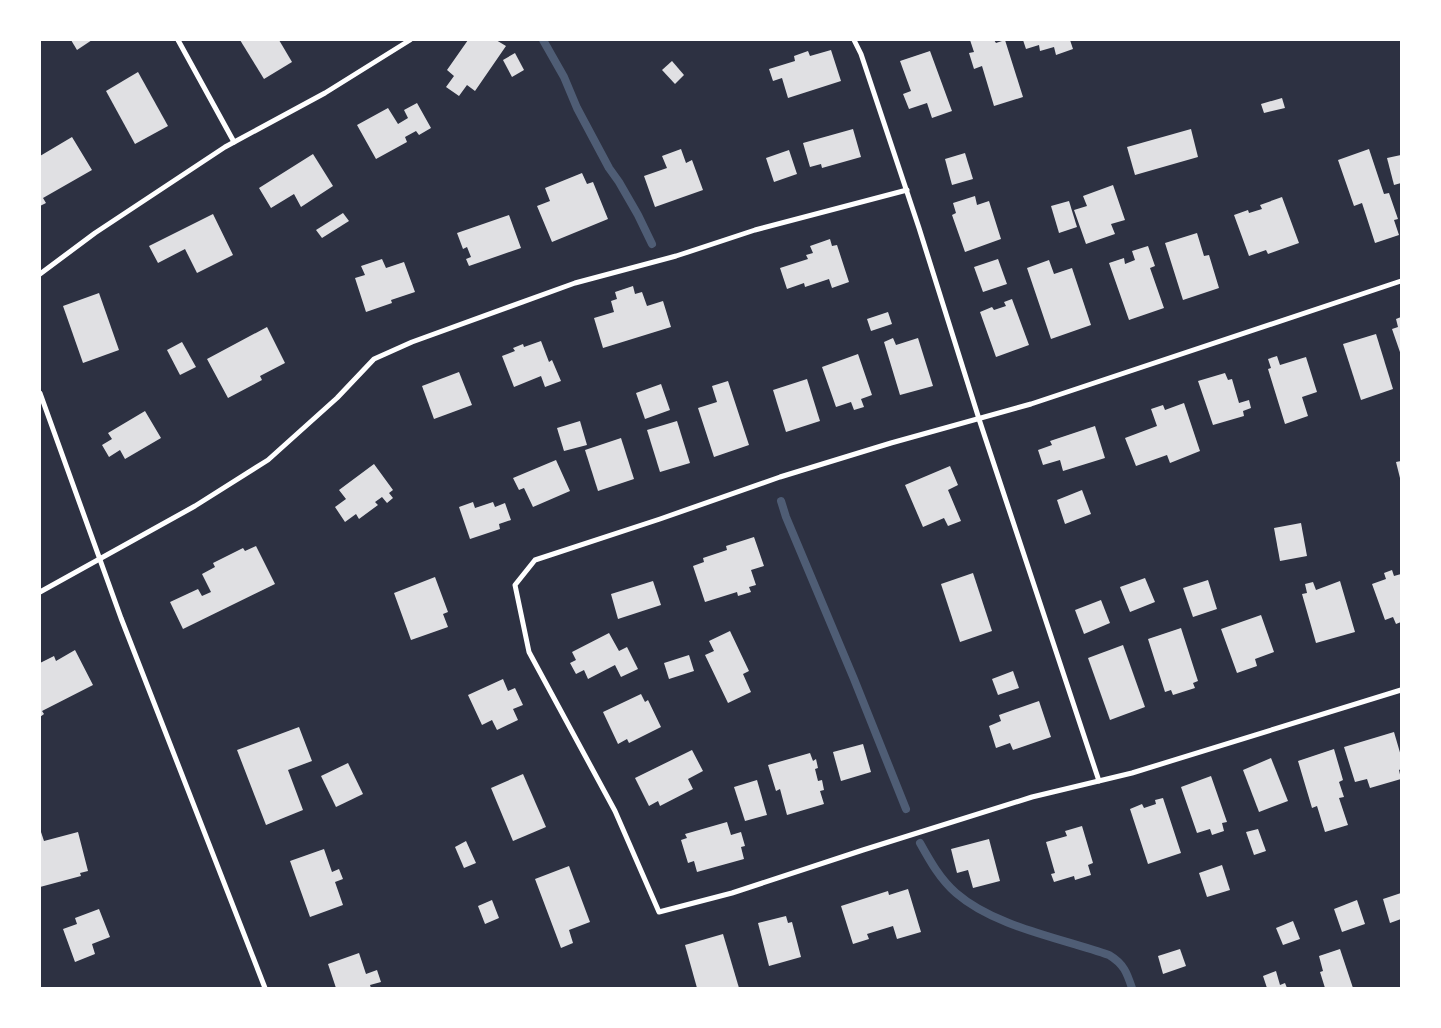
<svg xmlns="http://www.w3.org/2000/svg" width="1441" height="1028" viewBox="0 0 1441 1028" font-family="Roboto,sans-serif">
	<rect width="100%" height="100%" fill="#2d3142"/>
	<g fill="none" stroke-linecap="round" stroke-linejoin="round">
		<g stroke="#4f5d75" stroke-width="8">
			<polyline points="543,40 564,77 577,108 609,168 619,182 638,215 652,244"/>
			<polyline points="781,501 786,517 854,679 906,809"/>
			<path d="M920,843C930,861 940,879 956,893C995,927 1061,938 1109,955C1124,964 1127,973 1132,988"/>
		</g>
	</g>
	<g fill="#e0e0e3">
		<polygon points="71,40 92,40 77,50"/>
		<polygon points="240,40 279,40 292,62 264,79"/>
		<polygon points="468,40 496,40 506,46 475,91 467,85 459,96 446,87 454,76 447,70"/>
		<polygon points="970,40 994,40 996,43 1005,40 1023,97 994,106 982,66 974,69 969,53 974,52"/>
		<polygon points="1023,40 1070,40 1073,49 1056,55 1054,47 1040,51 1039,45 1026,49"/>
		<polygon points="831,50 841,81 788,98 782,78 773,81 769,69 795,61 794,56 808,51 810,56"/>
		<polygon points="930,51 952,111 932,118 927,103 909,109 903,94 911,91 900,61"/>
		<polygon points="515,53 524,70 512,77 503,60"/>
		<polygon points="672,61 684,75 675,84 662,70"/>
		<polygon points="138,72 168,126 135,144 106,91"/>
		<polygon points="1282,98 1285,108 1264,113 1261,104"/>
		<polygon points="417,103 431,128 419,135 416,131 405,137 407,142 376,159 357,125 388,108 398,124 408,118 404,110"/>
		<polygon points="853,129 861,157 822,168 821,164 810,167 803,143"/>
		<polygon points="1191,129 1198,157 1135,175 1127,147"/>
		<polygon points="72,137 92,170 43,198 46,203 40,206 40,156"/>
		<polygon points="681,149 686,163 692,160 703,190 655,207 644,176 667,168 662,156"/>
		<polygon points="1369,149 1384,194 1389,193 1398,219 1394,220 1399,235 1375,243 1362,203 1354,206 1338,160"/>
		<polygon points="789,150 797,174 774,182 766,158"/>
		<polygon points="965,153 973,179 952,185 945,159"/>
		<polygon points="313,154 333,186 301,207 294,194 271,208 259,188"/>
		<polygon points="1401,155 1401,183 1394,185 1387,158"/>
		<polygon points="582,173 587,184 593,182 608,219 552,242 537,206 550,201 545,188"/>
		<polygon points="1113,185 1125,220 1111,224 1115,234 1086,244 1074,210 1087,206 1083,196"/>
		<polygon points="975,196 977,205 989,201 1001,239 965,252 952,215 956,213 953,203"/>
		<polygon points="1282,197 1299,243 1268,254 1266,250 1249,256 1234,215 1248,210 1249,213 1262,209 1260,205"/>
		<polygon points="1069,201 1077,227 1059,233 1051,206"/>
		<polygon points="343,213 349,221 322,238 316,230"/>
		<polygon points="213,214 233,255 197,273 185,249 158,263 149,246"/>
		<polygon points="509,215 521,248 469,266 466,259 471,257 467,247 463,249 457,233"/>
		<polygon points="1197,233 1204,256 1209,255 1219,288 1183,300 1165,243"/>
		<polygon points="830,239 832,246 837,245 849,282 832,288 829,279 805,287 804,283 787,289 780,268 808,259 806,255 813,253 810,246"/>
		<polygon points="1148,246 1155,266 1150,268 1164,308 1129,320 1109,263 1124,258 1125,264 1135,260 1132,251"/>
		<polygon points="382,259 386,268 404,262 415,292 391,300 392,303 366,312 355,278 365,275 361,266"/>
		<polygon points="998,259 1007,284 983,292 974,267"/>
		<polygon points="1049,260 1054,274 1072,268 1091,325 1051,339 1027,268"/>
		<polygon points="633,286 635,294 642,292 647,306 663,301 671,327 603,348 594,318 614,312 611,301 617,299 615,292"/>
		<polygon points="99,293 119,350 83,363 63,306"/>
		<polygon points="1012,299 1029,345 996,357 980,312 992,307 994,310 1006,306 1004,302"/>
		<polygon points="888,312 892,324 871,331 867,319"/>
		<polygon points="1401,317 1401,355 1392,329 1398,327 1396,319"/>
		<polygon points="267,327 285,363 260,376 262,380 228,398 207,359"/>
		<polygon points="1376,334 1393,389 1361,400 1343,344"/>
		<polygon points="893,338 896,345 918,338 933,386 900,395 884,342"/>
		<polygon points="541,341 549,362 552,360 561,381 545,387 541,376 514,387 502,356 515,351 513,348 523,344 524,347"/>
		<polygon points="182,342 196,367 180,375 167,350"/>
		<polygon points="858,354 872,395 861,399 864,407 854,410 851,402 836,407 822,367"/>
		<polygon points="1277,356 1280,365 1306,357 1317,392 1302,397 1308,416 1285,424 1268,369 1271,368 1268,359"/>
		<polygon points="459,372 472,405 434,419 422,386"/>
		<polygon points="1225,373 1228,380 1232,379 1239,403 1249,400 1251,408 1243,411 1244,416 1213,425 1198,381"/>
		<polygon points="807,379 820,421 786,432 773,390"/>
		<polygon points="728,381 749,445 714,457 698,408 717,402 712,386"/>
		<polygon points="661,384 670,410 645,419 636,393"/>
		<polygon points="1184,403 1200,451 1170,463 1167,455 1136,466 1125,438 1157,426 1151,409 1163,405 1165,410"/>
		<polygon points="145,411 161,438 125,459 120,450 109,457 102,445 112,439 108,433"/>
		<polygon points="580,421 587,445 564,451 557,428"/>
		<polygon points="677,421 690,463 660,472 647,430"/>
		<polygon points="1095,426 1105,458 1063,471 1060,460 1043,465 1038,450 1052,445 1050,441"/>
		<polygon points="621,438 634,479 598,491 585,450"/>
		<polygon points="556,460 570,491 533,507 524,488 519,490 513,478"/>
		<polygon points="1401,461 1401,478 1400,478 1396,462"/>
		<polygon points="374,464 393,490 389,493 393,498 387,503 382,497 375,502 378,505 359,519 356,514 345,522 335,507 346,499 339,490"/>
		<polygon points="950,466 958,485 948,490 961,521 948,526 944,518 923,527 905,485"/>
		<polygon points="1082,490 1091,514 1065,524 1057,500"/>
		<polygon points="473,502 475,508 493,502 495,507 505,503 511,520 499,524 500,529 470,539 459,507"/>
		<polygon points="1301,523 1307,556 1280,561 1274,528"/>
		<polygon points="754,537 764,566 751,570 756,585 749,587 751,592 738,596 737,592 705,602 693,566 704,562 703,558 727,550 726,546"/>
		<polygon points="256,546 275,584 183,629 170,602 198,589 202,596 211,592 202,574 215,567 213,563 243,548 245,551"/>
		<polygon points="1392,570 1394,576 1401,574 1401,622 1396,624 1393,617 1385,620 1372,584 1386,579 1384,573"/>
		<polygon points="973,573 992,631 960,642 941,584"/>
		<polygon points="435,577 448,612 443,614 448,627 411,640 394,593"/>
		<polygon points="1145,578 1155,602 1130,612 1120,587"/>
		<polygon points="1208,580 1217,609 1193,617 1183,588"/>
		<polygon points="653,581 661,605 618,619 611,594"/>
		<polygon points="1340,581 1355,632 1316,643 1302,594 1307,593 1305,584 1313,582 1316,590"/>
		<polygon points="1101,600 1110,623 1084,634 1075,610"/>
		<polygon points="1261,615 1274,652 1255,659 1257,666 1237,673 1221,629"/>
		<polygon points="1181,628 1198,681 1193,683 1195,688 1173,695 1171,690 1165,692 1148,639"/>
		<polygon points="730,631 749,671 743,674 751,692 728,703 705,655 714,651 709,641"/>
		<polygon points="609,633 619,651 627,647 638,669 621,677 615,665 588,679 584,670 576,674 570,663 576,660 572,652"/>
		<polygon points="1123,645 1145,707 1110,720 1088,658"/>
		<polygon points="75,650 93,685 42,711 44,714 40,717 40,663 54,656 56,661"/>
		<polygon points="689,655 694,671 669,679 664,663"/>
		<polygon points="1013,671 1019,688 998,695 992,679"/>
		<polygon points="503,679 508,691 515,688 523,705 513,709 518,720 497,730 492,720 482,725 468,695"/>
		<polygon points="641,694 645,702 648,700 661,727 629,743 627,739 618,744 603,712"/>
		<polygon points="1039,701 1051,737 1013,750 1010,743 996,748 989,726 1001,721 999,715"/>
		<polygon points="299,727 312,761 288,770 303,810 266,825 237,750"/>
		<polygon points="1394,732 1401,756 1401,769 1399,770 1401,779 1370,788 1367,779 1355,782 1344,747"/>
		<polygon points="863,744 871,772 841,781 833,752"/>
		<polygon points="1334,749 1343,780 1339,782 1344,797 1339,798 1348,825 1325,832 1317,806 1312,808 1298,761"/>
		<polygon points="692,750 703,771 688,779 693,789 660,806 658,801 649,806 635,778"/>
		<polygon points="810,753 813,761 816,759 818,768 815,769 818,781 822,780 824,790 820,791 824,804 787,815 780,789 776,791 768,765"/>
		<polygon points="1271,758 1288,801 1259,812 1243,770"/>
		<polygon points="348,763 363,794 336,807 321,776"/>
		<polygon points="523,774 546,827 513,841 491,788"/>
		<polygon points="1211,776 1227,822 1222,823 1224,831 1212,835 1210,829 1197,833 1181,787"/>
		<polygon points="757,780 767,815 745,821 734,787"/>
		<polygon points="1163,798 1181,853 1148,864 1130,809 1142,804 1144,808 1156,804 1155,800"/>
		<polygon points="727,822 731,835 741,832 745,846 741,847 744,859 697,872 694,861 688,863 681,840 687,838 685,834"/>
		<polygon points="1082,826 1093,863 1088,865 1091,875 1075,880 1074,876 1054,882 1051,874 1055,873 1046,842 1067,836 1065,831"/>
		<polygon points="40,829 44,841 78,832 88,871 80,873 81,876 40,887"/>
		<polygon points="1258,829 1266,851 1254,855 1246,832"/>
		<polygon points="989,839 1000,881 973,888 968,870 957,873 951,849"/>
		<polygon points="466,841 476,863 464,868 455,847"/>
		<polygon points="324,849 332,872 339,869 343,879 335,882 343,905 310,917 290,861"/>
		<polygon points="1222,865 1230,890 1207,897 1199,873"/>
		<polygon points="569,866 590,922 569,930 573,943 561,948 535,879"/>
		<polygon points="908,889 921,932 897,939 893,926 867,934 869,939 853,944 841,906 888,891 889,895"/>
		<polygon points="1401,893 1401,919 1390,923 1383,899"/>
		<polygon points="492,900 499,918 485,924 478,906"/>
		<polygon points="1357,900 1365,924 1342,932 1334,909"/>
		<polygon points="99,909 110,937 92,944 95,954 75,962 63,929 77,924 75,918"/>
		<polygon points="786,916 788,923 792,922 801,957 769,966 758,923"/>
		<polygon points="1293,921 1300,939 1283,945 1276,928"/>
		<polygon points="723,934 739,988 697,988 685,945"/>
		<polygon points="1180,949 1186,966 1163,974 1158,956"/>
		<polygon points="1340,949 1353,988 1325,988 1320,972 1323,971 1319,956"/>
		<polygon points="359,953 366,974 377,970 381,982 370,985 371,988 336,988 328,964"/>
		<polygon points="1276,971 1280,985 1285,983 1287,988 1267,988 1263,976"/>
	</g>
	<g fill="none" stroke-linecap="round" stroke-linejoin="round">
		<g stroke="#fff" stroke-width="5">
			<polyline points="178,40 234,142"/>
			<polyline points="854,40 861,54 919,228 979,419 1099,781"/>
			<polyline points="40,274 95,233 225,147 325,93 410,40"/>
			<polyline points="1401,281 1031,404 891,443 780,477 660,519 535,560 515,585 529,652 615,811 659,912 732,893 863,850 1032,797 1132,773 1401,690"/>
			<polyline points="40,393 121,618 265,988"/>
			<polyline points="40,592 195,506 268,460 337,398 374,359 412,342 575,283 676,256 755,230 907,190"/>
		</g>
	</g>
	<rect width="1441" height="1028" fill="none" stroke="#ffffff" stroke-width="82"/>
</svg>
